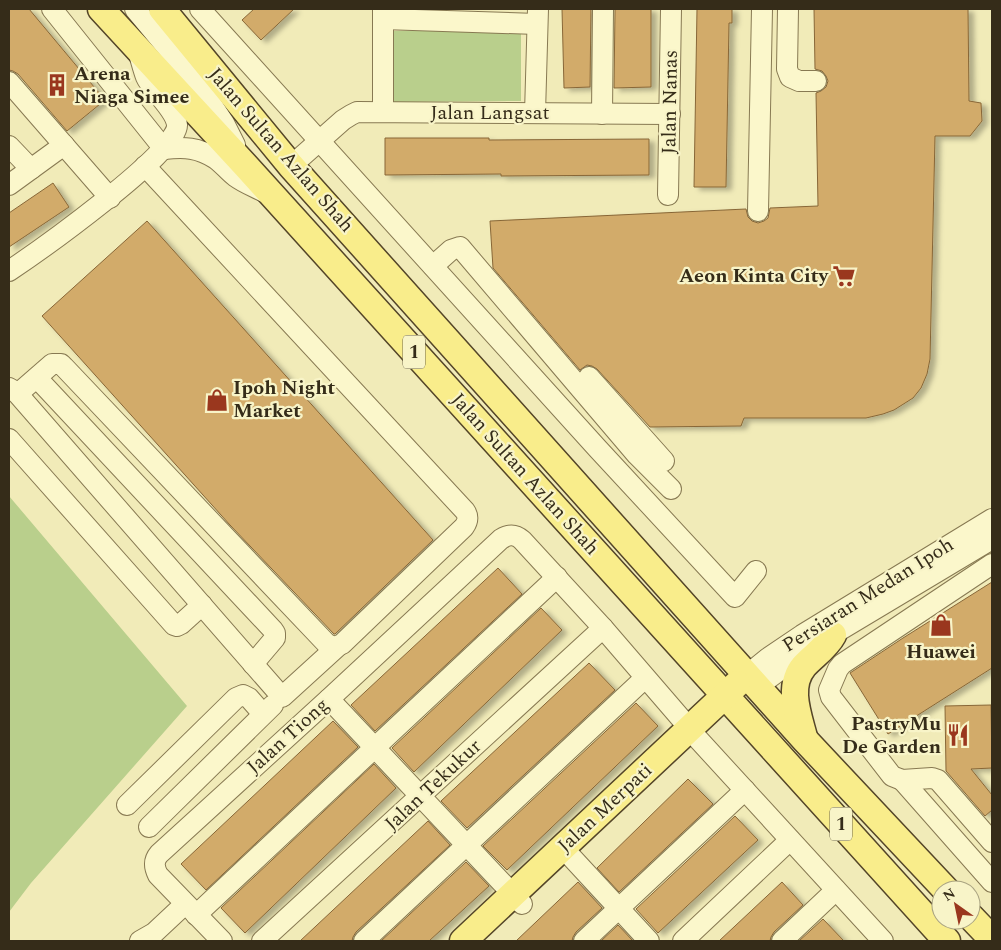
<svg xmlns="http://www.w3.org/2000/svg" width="1001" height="950" viewBox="0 0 1001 950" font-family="Spectral,serif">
	<defs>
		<filter id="shadow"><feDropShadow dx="5.5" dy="3" stdDeviation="2.5" flood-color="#0004"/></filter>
	</defs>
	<rect width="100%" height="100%" fill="#f1ebb8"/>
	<g fill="#b9cf8c">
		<polygon points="521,30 521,101 392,102 392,31"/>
		<polygon points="9,496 187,706 31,883 9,912"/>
	</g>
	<g fill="#d2ab6b" stroke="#886737" filter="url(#shadow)">
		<polygon points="9,9 29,9 105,100 67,131 18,74 13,71 9,70"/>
		<polygon points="254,9 294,9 261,40 242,20"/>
		<polygon points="562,9 591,9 590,87 564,88"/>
		<polygon points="615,9 651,9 651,87 614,88"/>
		<polygon points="697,9 732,9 732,23 729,23 726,187 694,187"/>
		<polygon points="814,9 968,9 969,101 981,103 982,121 970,136 935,136 930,359 927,374 921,388 913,398 894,410 883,414 866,418 744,418 741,426 650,427 597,369 592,366 587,365 580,370 493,268 490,221 746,209 748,217 752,221 758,223 764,221 768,218 770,208 818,206 816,93 821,91 826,87 828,81 826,76 822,71 815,69"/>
		<polygon points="385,138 489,138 489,140 649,139 649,175 501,176 501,174 385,175"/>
		<polygon points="53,183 69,207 9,247 9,213"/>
		<polygon points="147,221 433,540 335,634 334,634 230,525 42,316"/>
		<polygon points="498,568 522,594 375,731 351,705"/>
		<polygon points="992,582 992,668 888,734 850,673 903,638"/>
		<polygon points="541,608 562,630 414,772 392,748"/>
		<polygon points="589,663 615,690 467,828 441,801"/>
		<polygon points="636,703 658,726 507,870 483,846"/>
		<polygon points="991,705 992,768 971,769 992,795 992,810 985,816 946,771 945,706"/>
		<polygon points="333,721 358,747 206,890 181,864"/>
		<polygon points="374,764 396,788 245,933 221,908"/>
		<polygon points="688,779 713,804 619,892 597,868"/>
		<polygon points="735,816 758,840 658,933 636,909"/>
		<polygon points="428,821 450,845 356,932 353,937 352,941 300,941"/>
		<polygon points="466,862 489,886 429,941 381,941"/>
		<polygon points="578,882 602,908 576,932 573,937 572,941 516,941"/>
		<polygon points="782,882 803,905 774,932 771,937 770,941 719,941"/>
		<polygon points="823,919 844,941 799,941"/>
		<polygon points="618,925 633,941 601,941"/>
	</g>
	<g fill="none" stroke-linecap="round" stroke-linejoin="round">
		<defs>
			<g id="minor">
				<polyline points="52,9 164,149"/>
				<polyline points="135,9 200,87 224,123 235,145"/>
				<polyline points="200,9 598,449 735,597 756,571"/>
				<polyline points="383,9 383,112"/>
				<polyline points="788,9 787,69 790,77 799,81 816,81"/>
				<polyline points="383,19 537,24"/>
				<polyline points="9,82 110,198"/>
				<polyline points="535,113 538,9"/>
				<polyline points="602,114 603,9"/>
				<polyline points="9,146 31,169"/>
				<path d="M164,149C184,147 198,147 216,159C223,164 229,172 236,177C244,183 255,187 264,192"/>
				<polyline points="291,166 343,120 351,115 357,112 670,114"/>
				<polyline points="9,185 64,145"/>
				<polyline points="668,195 671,9"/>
				<polyline points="758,211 762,9"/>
				<polyline points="433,266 451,250 460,247 637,455 671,489"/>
				<path d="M9,271C36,253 179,152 177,125C176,110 152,91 146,77C143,69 141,60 138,51"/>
				<polyline points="589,377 664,461"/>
				<polyline points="37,378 273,630 275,633 275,638 253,664"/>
				<path d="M9,388L16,392L21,391L52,364H61L64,367L326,643C332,647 336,647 342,644L464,527C468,521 469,517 465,511L145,166"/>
				<polyline points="16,392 282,697 338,646"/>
				<polyline points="9,439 174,625 177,626 181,624 202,605"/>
				<polyline points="992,564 842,664 838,669 829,690 831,697 892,776 902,780 932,778 938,780 992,842"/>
				<polyline points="747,675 768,658 802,635 992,519"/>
				<polyline points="757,687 810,648 992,539"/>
				<polyline points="329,699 522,904"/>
				<polyline points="698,739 883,941"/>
				<polyline points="902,780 992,882"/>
				<polyline points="127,805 236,698 243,695 249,698 263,714"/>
				<polyline points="149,827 273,705"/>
				<polyline points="563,848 649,941"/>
				<polyline points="196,915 557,577"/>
				<polyline points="140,941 154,933 185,904"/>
				<path d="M222,941L158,875C154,867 153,861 159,854L329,699L501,539C509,534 515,534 522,540L603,628L690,729"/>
				<polyline points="262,941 603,628"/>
				<polyline points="364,941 645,678"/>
				<polyline points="584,941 745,790"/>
				<polyline points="683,941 790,840"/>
				<polyline points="782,941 836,890"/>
			</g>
			<g id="major">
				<polyline points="101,9 245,165 947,941"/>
				<polyline points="162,9 291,166 805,740 946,890"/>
				<path d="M804,737C798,714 787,686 804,666C814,655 826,648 833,635"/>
				<polyline points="971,917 992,939"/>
				<polyline points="463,941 737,684"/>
			</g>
		</defs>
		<use href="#minor" stroke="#877952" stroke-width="22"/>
		<use href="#major" stroke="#544528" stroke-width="29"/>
		<use href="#minor" stroke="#fbf7cb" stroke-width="20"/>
		<use href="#major" stroke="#f9ed8b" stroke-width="26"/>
	</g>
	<defs>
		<symbol id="building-bare" viewBox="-9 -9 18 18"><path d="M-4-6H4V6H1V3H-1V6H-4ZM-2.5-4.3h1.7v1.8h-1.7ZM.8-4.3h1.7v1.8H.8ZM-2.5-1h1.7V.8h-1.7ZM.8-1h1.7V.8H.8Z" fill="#9a371e" stroke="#f8f4c8" stroke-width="2.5" paint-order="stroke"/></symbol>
		<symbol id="supermarket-bare" viewBox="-9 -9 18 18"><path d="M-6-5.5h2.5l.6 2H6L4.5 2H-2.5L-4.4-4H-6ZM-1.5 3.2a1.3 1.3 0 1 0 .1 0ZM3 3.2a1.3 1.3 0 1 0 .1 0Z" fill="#9a371e" stroke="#f8f4c8" stroke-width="2.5" paint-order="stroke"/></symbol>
		<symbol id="shop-bare" viewBox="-9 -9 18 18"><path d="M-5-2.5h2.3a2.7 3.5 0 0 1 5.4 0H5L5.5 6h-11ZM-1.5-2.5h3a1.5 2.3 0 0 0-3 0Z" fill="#9a371e" stroke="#f8f4c8" stroke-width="2.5" paint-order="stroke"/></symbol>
		<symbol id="restaurant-bare" viewBox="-9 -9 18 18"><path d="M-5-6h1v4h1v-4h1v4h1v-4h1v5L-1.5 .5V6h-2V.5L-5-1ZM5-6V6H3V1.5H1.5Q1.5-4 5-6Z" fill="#9a371e" stroke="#f8f4c8" stroke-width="2.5" paint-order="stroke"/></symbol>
	</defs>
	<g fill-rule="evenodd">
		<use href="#building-bare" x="41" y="69" width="32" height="32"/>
		<use href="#supermarket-bare" x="828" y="260" width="32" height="32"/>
		<use href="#shop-bare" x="201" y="384" width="32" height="32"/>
		<use href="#shop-bare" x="925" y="609" width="32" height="32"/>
		<use href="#restaurant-bare" x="942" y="719" width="32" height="32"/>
	</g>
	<g text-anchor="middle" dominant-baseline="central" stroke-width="4.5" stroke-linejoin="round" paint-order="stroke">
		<g fill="#f8f4c8" stroke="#70684e" stroke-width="1">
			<rect x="403" y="335.5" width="22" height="33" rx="4"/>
			<rect x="830" y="807.5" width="22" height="33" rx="4"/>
		</g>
		<g font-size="19" font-weight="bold" fill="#352c19">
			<text x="414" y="352">1</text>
			<text x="841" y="824">1</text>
		</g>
		<g font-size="20" font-weight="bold" fill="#352c19" stroke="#f8f4c8" text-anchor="start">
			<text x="74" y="74">Arena<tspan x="74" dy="23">Niaga Simee</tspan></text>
			<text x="828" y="276" text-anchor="end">Aeon Kinta City</text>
			<text x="233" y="388">Ipoh Night<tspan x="233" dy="23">Market</tspan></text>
			<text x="941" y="652" text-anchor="middle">Huawei</text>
			<text x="941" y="724" text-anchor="end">PastryMu<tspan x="941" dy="23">De Garden</tspan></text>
		</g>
		<g font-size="20" fill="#352c19" stroke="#f8f4c8">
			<text transform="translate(670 102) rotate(-89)">Jalan Nanas</text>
			<text x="490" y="113">Jalan Langsat</text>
			<text transform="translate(281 150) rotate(49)">Jalan Sultan Azlan Shah</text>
			<text transform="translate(525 474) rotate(48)">Jalan Sultan Azlan Shah</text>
			<text transform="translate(868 595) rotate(-32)">Persiaran Medan Ipoh</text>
			<text transform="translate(288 736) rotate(-42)">Jalan Tiong</text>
			<text transform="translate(433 785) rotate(-43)">Jalan Tekukur</text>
			<text transform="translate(605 808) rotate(-43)">Jalan Merpati</text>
		</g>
	</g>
	<rect width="1001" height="950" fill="none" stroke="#352c19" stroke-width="20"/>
	<g transform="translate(956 905) rotate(327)"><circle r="24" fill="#f8f4c8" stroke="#aaa482"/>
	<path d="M0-4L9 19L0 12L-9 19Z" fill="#9a371e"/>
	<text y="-8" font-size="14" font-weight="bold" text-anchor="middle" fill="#352c19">N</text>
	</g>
</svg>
